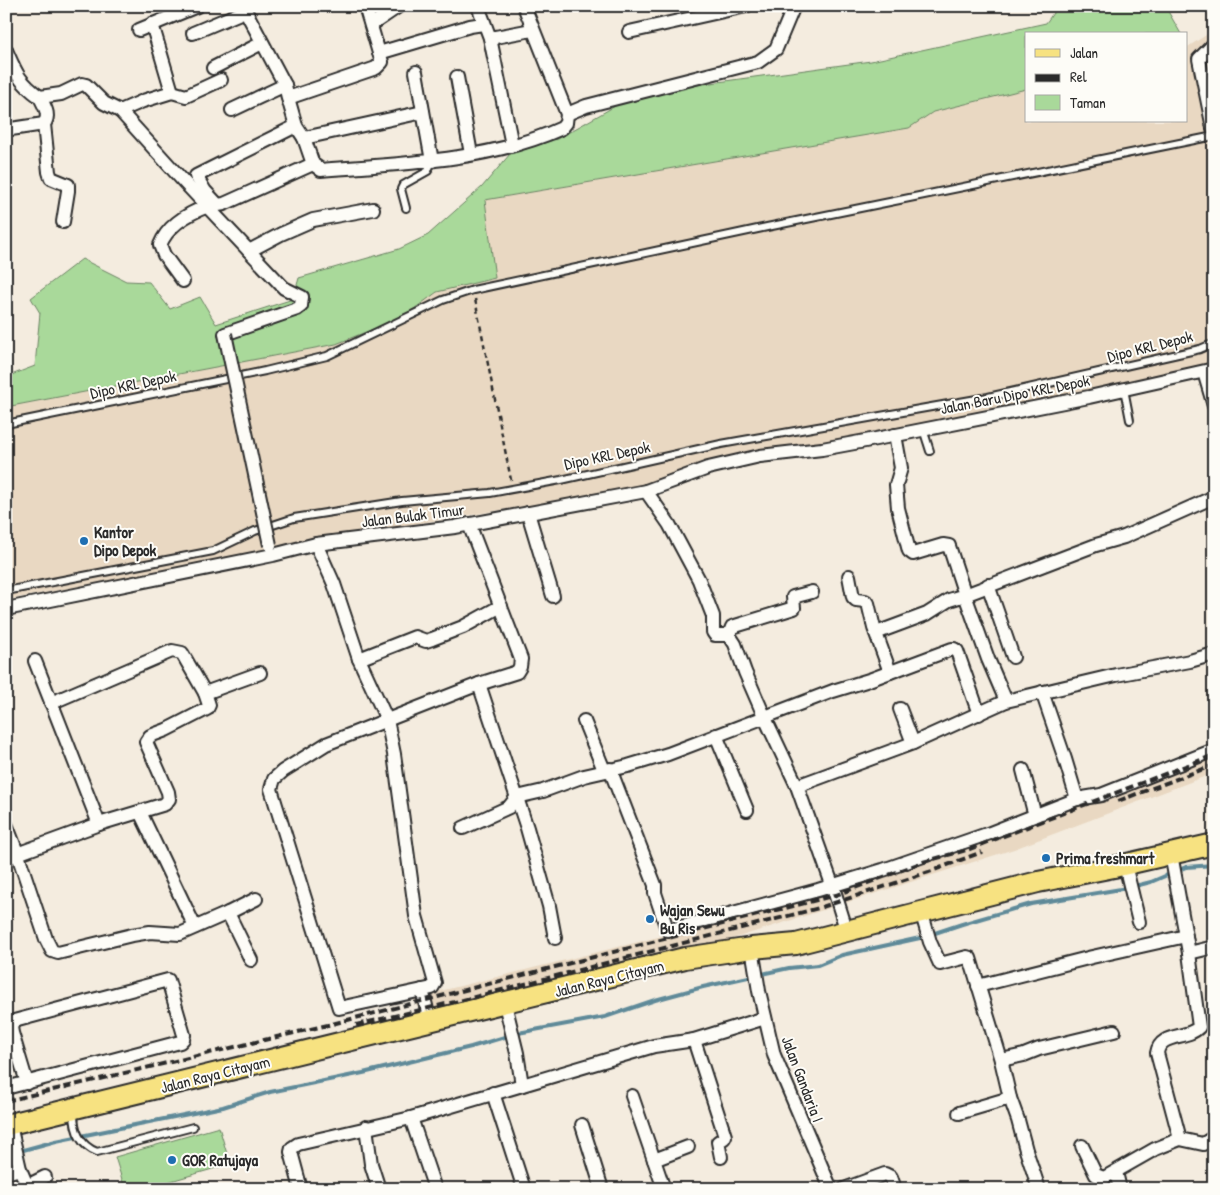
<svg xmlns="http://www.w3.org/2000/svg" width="1220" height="1195" viewBox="0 0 1220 1195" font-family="'Patrick Hand',sans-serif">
	<rect width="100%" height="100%" fill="#f4ecdf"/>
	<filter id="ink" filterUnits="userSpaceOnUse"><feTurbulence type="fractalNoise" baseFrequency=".02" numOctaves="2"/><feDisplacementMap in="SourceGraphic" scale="10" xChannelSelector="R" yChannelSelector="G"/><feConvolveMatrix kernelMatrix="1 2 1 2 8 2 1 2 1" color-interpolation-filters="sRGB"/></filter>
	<g filter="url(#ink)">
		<g fill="#e9d8c2">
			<polygon points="1214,30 1214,364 853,442 754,450 645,487 401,526 6,600 6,407 336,344 403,317 437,292 495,278 485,200 909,128 933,112 1026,89 1026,121 1186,121 1186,48"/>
			<polygon points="1214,753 1214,773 1014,849 729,940 422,1014 412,998 779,907 885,875"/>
		</g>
		<g fill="#a9d99a" stroke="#6a8262">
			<polygon points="1058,6 1165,6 1181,34 1026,34 1026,89 933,112 909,128 485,200 495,278 437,292 403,317 336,344 6,407 6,377 35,366 40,313 31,298 82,259 126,281 149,282 170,309 200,297 216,324 293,299 299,278 399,249 428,235 482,187 510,154 557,139 638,93 871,61 1046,23"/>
			<polygon points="219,1127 230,1164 143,1189 125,1189 115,1157"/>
		</g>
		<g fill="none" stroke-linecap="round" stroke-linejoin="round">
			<polyline stroke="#5f8a99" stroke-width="4" points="6,1152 16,1152 56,1141 223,1107 270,1092 363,1073 471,1047 518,1033 605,1017 655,1000 703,987 789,968 818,965 842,955 920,938 962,924 1031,904 1127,888 1151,882 1186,867 1214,865"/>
			<defs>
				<g id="service">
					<polyline points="406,208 401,189 403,185 428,171 432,161"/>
					<polyline points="1124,389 1130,420"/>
					<polyline points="6,424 265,371 327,356 443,300 473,290 767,227 1214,136"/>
					<polyline points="923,429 930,451"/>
					<polyline points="6,591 213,551 255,531 294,518 402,501 490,493 561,480 721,444 988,397 1200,349 1214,343"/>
					<path d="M74,1112C74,1130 79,1145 97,1152L193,1127"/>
				</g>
				<g id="minor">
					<polyline points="243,6 285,85 288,98 376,68 382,62 379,53"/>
					<polyline points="365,6 379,53 470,26 483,24"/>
					<polyline points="478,6 490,38 512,145"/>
					<polyline points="152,24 172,92"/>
					<polyline points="371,25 399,6"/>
					<polyline points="139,30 197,6"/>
					<polyline points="629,32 746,6"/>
					<polyline points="193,33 245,11"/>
					<polyline points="490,38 532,30"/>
					<polyline points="1214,44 1199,59 1214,133"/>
					<path d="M6,50C16,73 19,82 40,97L61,94L82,84L86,85L104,103L120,111L185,183L284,288L302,297L301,306L297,309L225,334"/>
					<polyline points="213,68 262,43"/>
					<polyline points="416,72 432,161"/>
					<polyline points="457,77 471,154"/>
					<path d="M40,97C44,106 51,115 44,124L49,172L51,178L68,185V191L63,222"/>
					<polyline points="288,98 296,126 304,138 423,112"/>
					<polyline points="232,110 285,85"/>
					<polyline points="120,111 143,101 172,92 186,96 221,80"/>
					<polyline points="567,114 586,106 758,62 776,49 794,6"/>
					<polyline points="296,126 196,176 205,191 218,205 224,204 313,164"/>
					<polyline points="11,129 44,124"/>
					<path d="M304,138L313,164L321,170C399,164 490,161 562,128L566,123L567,114L524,6"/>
					<polyline points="249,251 281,234 313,220 373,209"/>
					<path d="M183,281L164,255L160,245C168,225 189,213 208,206"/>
					<polyline points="1204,372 1214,406"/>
					<polyline points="646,491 669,524 699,580 713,616 713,632 715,635 729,635 735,644 745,672 765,718 797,786 833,887 847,932"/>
					<polyline points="528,513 553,596"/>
					<polyline points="316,544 334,584 359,659 387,720 479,684 517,672 520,667 521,659 469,524"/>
					<polyline points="849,576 853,597 856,600 865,601 868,603 874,628 890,672"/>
					<polyline points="988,585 1013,657"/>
					<polyline points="6,609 273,555 316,544 455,527 646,491 708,468 760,456 822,449 876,439 1089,397 1214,369"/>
					<polyline points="876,633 927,614 949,600 965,595 949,546 943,545 913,554 909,551 898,508 896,485 901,468 895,435"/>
					<polyline points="729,635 732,627 794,608 793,597 812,592"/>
					<polyline points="359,659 415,637 426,641 432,639 463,627 501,606"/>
					<polyline points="35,661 99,824"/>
					<polyline points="479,684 527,828 549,906 555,938"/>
					<polyline points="1042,692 1065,759 1077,799"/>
					<polyline points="1006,701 988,659 965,595 1096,545 1124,537 1214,497"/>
					<polyline points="51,703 172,651 182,653 205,693 260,673"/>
					<polyline points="900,709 913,743"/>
					<polygon points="387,720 394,754 416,916 435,983 432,988 339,1008 271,789 274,779 283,771 326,744"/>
					<polyline points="584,721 604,770"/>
					<polyline points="716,735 747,810"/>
					<polyline points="610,769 655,885 655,893 666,926 668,930 670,930 818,890 883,870 990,833 1077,799 1101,795 1214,750"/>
					<polyline points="1023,770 1035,816"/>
					<polyline points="797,786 913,743 1006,701 1116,675 1190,661 1214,654"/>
					<polyline points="140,812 195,927"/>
					<polyline points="6,824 18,855 46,939 52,951 58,953 132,935 150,932 180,934 228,913 251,960"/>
					<polyline points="463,828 509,807 517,797 543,791 584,776 628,766 668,754 833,691 869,680 952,649 954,649 957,651 979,714"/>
					<path d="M1171,854L1189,953L1199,1027C1187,1040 1160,1032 1157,1053L1180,1139"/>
					<polyline points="6,858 99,824 165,804 169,799 168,792 146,742 150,736 166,730 207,709 209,705 205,693"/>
					<polyline points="1125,865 1139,922"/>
					<polyline points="921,911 930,942 940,964 967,957 970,958 1001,1060 1010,1098 1018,1120 1026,1150 1039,1189"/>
					<polyline points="228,913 256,899"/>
					<polyline points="752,948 759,991 774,1055 831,1189"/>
					<polyline points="1189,953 1214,947"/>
					<polyline points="978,986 1092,957 1186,936"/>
					<polyline points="422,990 430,1022"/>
					<polyline points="505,1004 517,1053 522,1085"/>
					<polyline points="694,1040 725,1136 724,1138 718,1142 721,1157"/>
					<polyline points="1001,1060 1024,1055 1039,1049 1114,1031"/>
					<polyline points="6,1088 180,1042 183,1039 184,1035 168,980 14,1021 11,1027 12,1033 27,1083"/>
					<polyline points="493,1093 524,1189"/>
					<polyline points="632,1096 664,1189"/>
					<polyline points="959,1113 1010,1098"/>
					<polyline points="411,1118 435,1189"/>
					<polyline points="10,1125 20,1169 26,1183 31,1184 45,1177"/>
					<polyline points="582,1125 602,1189"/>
					<polyline points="366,1127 371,1164 379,1189"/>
					<polyline points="1082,1146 1096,1175 1104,1178 1155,1149 1180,1139 1203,1144 1214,1137"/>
					<polyline points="654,1160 688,1147"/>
					<polyline points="1116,1172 1120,1189"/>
					<polyline points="6,1173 20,1169"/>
					<polyline points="301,1189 291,1152 292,1148 298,1144 411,1118 654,1046 694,1040 765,1018"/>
					<polyline points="844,1189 885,1174 891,1177 895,1189"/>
				</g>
				<polyline id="primary" points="6,1125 685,958 752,948 796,944 1038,882 1114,867 1214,844"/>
			</defs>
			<use href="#service" stroke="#2b2b2b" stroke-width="10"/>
			<use href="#minor" stroke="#2b2b2b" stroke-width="16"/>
			<use href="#primary" stroke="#2b2b2b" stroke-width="24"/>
			<polyline stroke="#2b2b2b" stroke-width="2.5" stroke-dasharray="5 4" stroke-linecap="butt" points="475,299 511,480"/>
			<use href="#service" stroke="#fdfcf7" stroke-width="6"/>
			<use href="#minor" stroke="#fdfcf7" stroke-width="12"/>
			<use href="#primary" stroke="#f7e281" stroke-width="20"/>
			<g stroke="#2b2b2b" stroke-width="4" stroke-dasharray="8 4" stroke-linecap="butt">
				<polyline points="1118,801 1214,765"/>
				<polyline points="356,1025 463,1000 819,908 929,872 982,852"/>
				<polyline points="6,1101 332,1024 836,895 923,862 970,849 1214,755"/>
			</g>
			<defs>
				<polyline id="minor-bridge" points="225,334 270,545"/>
			</defs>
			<use href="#minor-bridge" stroke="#2b2b2b" stroke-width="16" stroke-linecap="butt"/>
			<use href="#minor-bridge" stroke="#fdfcf7" stroke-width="12"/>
		</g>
	</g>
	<g fill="#1f6fb2" stroke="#fdfcf7" stroke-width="2">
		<circle cx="84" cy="541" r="5"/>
		<circle cx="1046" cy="858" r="5"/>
		<circle cx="650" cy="919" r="5"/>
		<circle cx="172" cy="1160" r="5"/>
	</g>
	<g text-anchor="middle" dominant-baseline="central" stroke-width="4" stroke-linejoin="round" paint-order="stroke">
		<g font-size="16" fill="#2b2b2b" stroke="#fdfcf7">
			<text transform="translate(1150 346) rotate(-14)">Dipo KRL Depok</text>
			<text transform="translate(133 384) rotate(-12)">Dipo KRL Depok</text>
			<text transform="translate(1015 394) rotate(-11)">Jalan Baru Dipo KRL Depok</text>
			<text transform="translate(607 455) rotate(-12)">Dipo KRL Depok</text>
			<text transform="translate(413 515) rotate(-7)">Jalan Bulak Timur</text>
			<text transform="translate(609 978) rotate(-14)">Jalan Raya Citayam</text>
			<text transform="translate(215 1074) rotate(-14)">Jalan Raya Citayam</text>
			<text transform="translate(803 1079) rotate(69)">Jalan Gandaria I</text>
		</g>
		<g font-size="16" font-weight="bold" fill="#2b2b2b" stroke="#fdfcf7" text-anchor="start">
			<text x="94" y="532">Kantor<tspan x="94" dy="18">Dipo Depok</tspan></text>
			<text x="1056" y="858">Prima freshmart</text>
			<text x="660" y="910">Wajan Sewu<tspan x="660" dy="18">Bu Ris</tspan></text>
			<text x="182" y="1160">GOR Ratujaya</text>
		</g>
	</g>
	<rect width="1220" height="1195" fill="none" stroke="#fdfcf7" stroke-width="25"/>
	<rect x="12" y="12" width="1195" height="1170" fill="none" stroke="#2b2b2b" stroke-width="2" filter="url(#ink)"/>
	<rect x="1025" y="32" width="162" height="90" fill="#fdfcf7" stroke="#a9a8a5"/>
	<rect x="1035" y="49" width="25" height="8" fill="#f7e281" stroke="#a9a8a5"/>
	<text x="1070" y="58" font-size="15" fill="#2b2b2b">Jalan</text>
	<rect x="1035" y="74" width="25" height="8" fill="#2b2b2b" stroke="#a9a8a5"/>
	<text x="1070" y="82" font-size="15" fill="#2b2b2b">Rel</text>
	<rect x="1035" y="95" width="25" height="15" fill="#a9d99a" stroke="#a9a8a5"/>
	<text x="1070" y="108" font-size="15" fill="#2b2b2b">Taman</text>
</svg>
